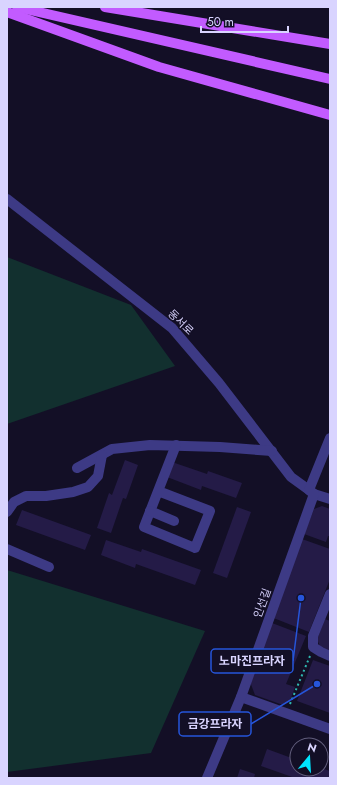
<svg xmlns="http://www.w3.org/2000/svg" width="337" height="785" viewBox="0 0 337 785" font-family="Jost,'Noto Sans KR',sans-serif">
	<rect width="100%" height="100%" fill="#130f26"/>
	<g fill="#12302f">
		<polygon points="7,257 131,305 175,366 7,424"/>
		<polygon points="7,570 205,631 151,753 7,772"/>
	</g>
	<g fill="#241b47">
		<polygon points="125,460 138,465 126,499 123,498 111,533 97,528 109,493 112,495"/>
		<polygon points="172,462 207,474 208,471 242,483 236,498 202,486 201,490 167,477"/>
		<polygon points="322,506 330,509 330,536 328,536 326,542 304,534 314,509"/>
		<polygon points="237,507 251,512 227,578 213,573"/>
		<polygon points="22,510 91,535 85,550 16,525"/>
		<polygon points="302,539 330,549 330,579 309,632 271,617"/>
		<polygon points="106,540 141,552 142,549 201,570 195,585 136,564 135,568 101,555"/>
		<polygon points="325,619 330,621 330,653 321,649 317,639"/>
		<polygon points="272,623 306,636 286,684 295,687 290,701 283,705 255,695 249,679"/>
		<polygon points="313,660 330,666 330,713 297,701"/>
		<polygon points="267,749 297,760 297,769 321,768 330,771 330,778 295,778 261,766"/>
		<polygon points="240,769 255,774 254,778 237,778"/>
	</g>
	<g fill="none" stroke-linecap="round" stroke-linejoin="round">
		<polyline stroke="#2fb8b0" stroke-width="2" stroke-dasharray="2 3" stroke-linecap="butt" points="290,704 310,656"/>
		<g stroke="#3d3a85" stroke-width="10">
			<polyline points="7,199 172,328 219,383 291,477 309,490"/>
			<polyline points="77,468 112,449 150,445 220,447 272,451"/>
			<polyline points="158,491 210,511 195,548 144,527 176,445"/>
			<polyline points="314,494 330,499"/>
			<polyline points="150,511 174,521"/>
			<polyline points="7,512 14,502 26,496 46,496 73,492 88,487 98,476 102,455"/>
			<polyline points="7,549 49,567"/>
			<polyline points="330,594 313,636 313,647 321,652 330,656"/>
			<polyline points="241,697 330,729"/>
			<polyline points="207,778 241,697 314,494 309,490 330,438"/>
		</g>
		<g stroke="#c25bff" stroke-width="10">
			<polyline points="17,7 330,79"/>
			<polyline points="105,7 330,44"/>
			<polyline points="7,12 159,67 330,115"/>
		</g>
	</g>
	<g text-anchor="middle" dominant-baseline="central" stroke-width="3" stroke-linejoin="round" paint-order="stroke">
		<g font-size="11" fill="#d9d4ff" stroke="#130f26">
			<text transform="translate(181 322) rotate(44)">동서로</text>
			<text transform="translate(262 603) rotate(-70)">인선길</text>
		</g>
	</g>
	<path fill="none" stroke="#2655da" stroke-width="1.5" d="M301 598L293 661M317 684L251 724"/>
	<g fill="#2655da" stroke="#130f26" stroke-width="1.5">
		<circle cx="301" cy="598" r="4"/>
		<circle cx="317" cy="684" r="4"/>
	</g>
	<g fill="#130f26" stroke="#2655da" stroke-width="1.5">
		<rect x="211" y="649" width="82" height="24" rx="4"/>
		<rect x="179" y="712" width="72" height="24" rx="4"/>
	</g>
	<g font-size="12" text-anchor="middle" font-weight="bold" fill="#d9d4ff">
		<text x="252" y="665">노마진프라자</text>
		<text x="215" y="728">금강프라자</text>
	</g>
	<rect width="337" height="785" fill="none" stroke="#d9d4ff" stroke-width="16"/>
	<g transform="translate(309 757) rotate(18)"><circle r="19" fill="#130f26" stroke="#625e7d"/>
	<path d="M0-3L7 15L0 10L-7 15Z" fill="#00e5ff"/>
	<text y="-6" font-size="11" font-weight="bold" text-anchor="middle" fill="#d9d4ff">N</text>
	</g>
	<path d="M201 26v6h87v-6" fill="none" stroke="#d9d4ff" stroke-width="2"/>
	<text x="207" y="26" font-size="12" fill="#d9d4ff" stroke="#130f26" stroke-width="3" paint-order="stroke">50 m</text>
</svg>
